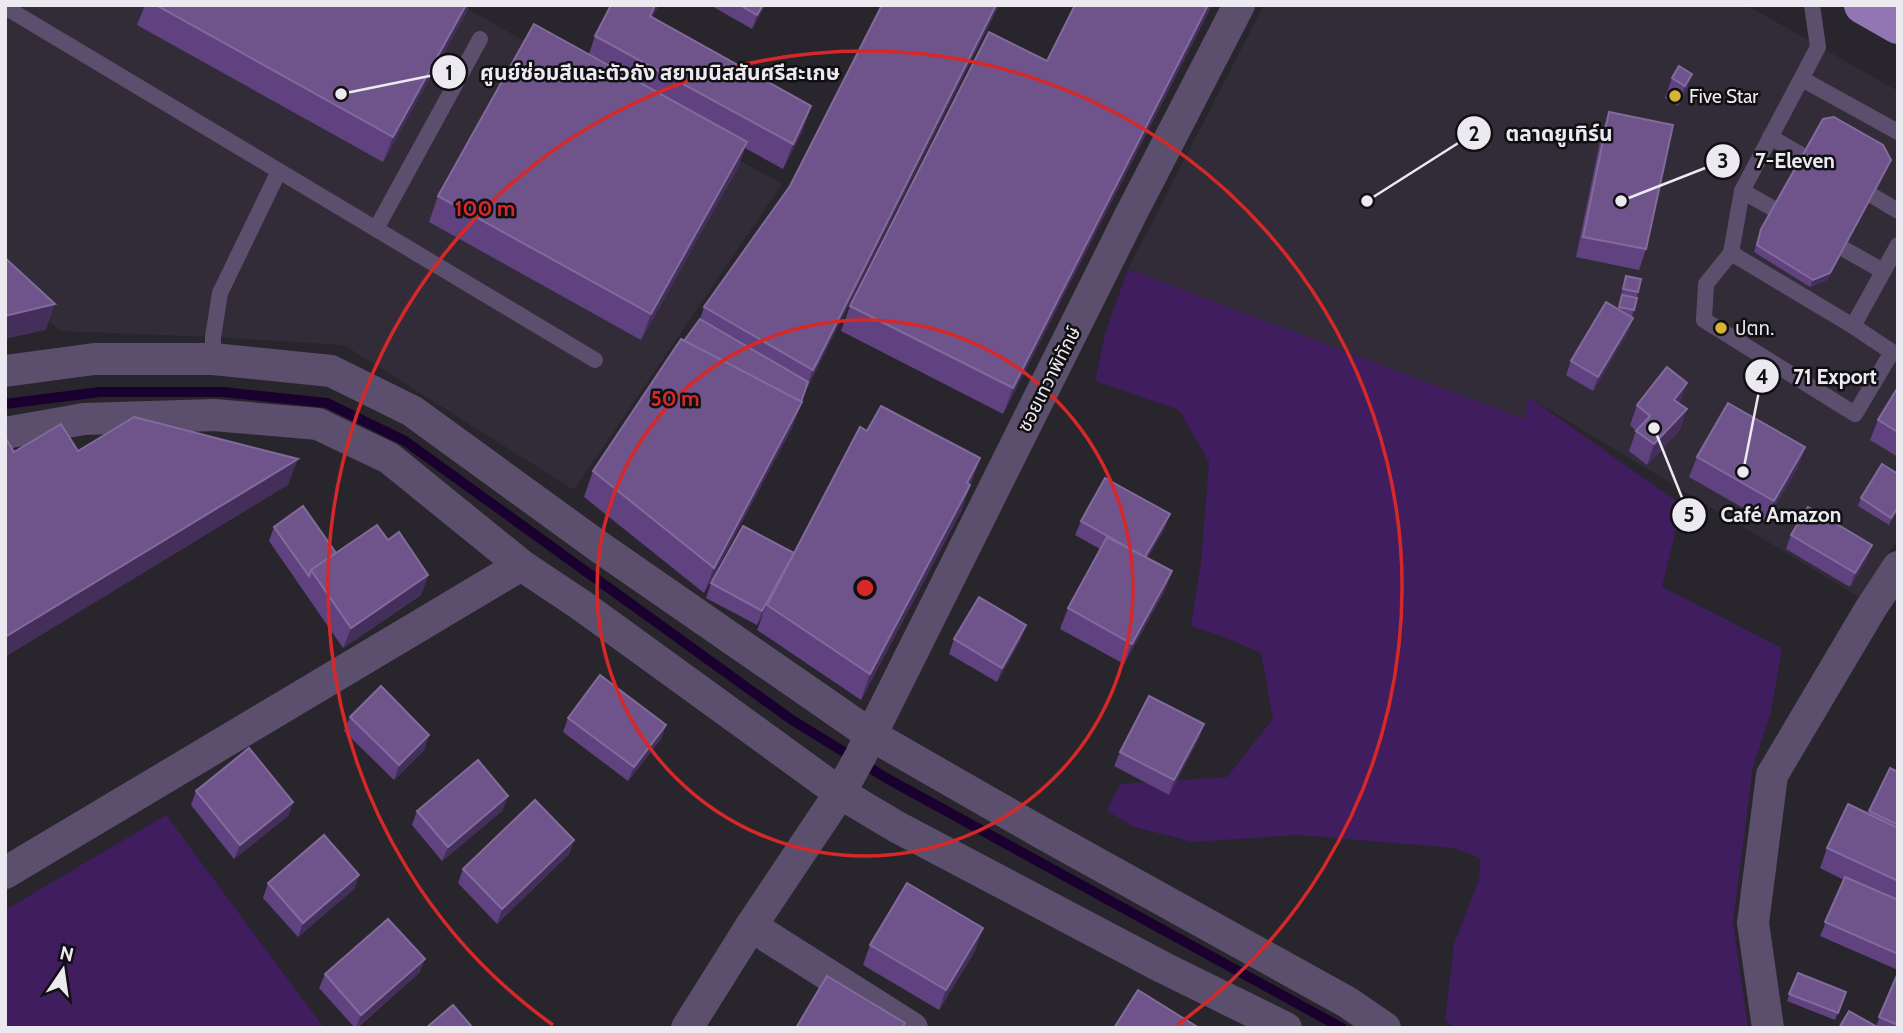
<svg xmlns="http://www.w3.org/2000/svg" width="1903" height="1033" viewBox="0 0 1903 1033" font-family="Cabin,'Noto Sans Thai',sans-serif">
	<rect width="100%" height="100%" fill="#28252c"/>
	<g fill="#322c39">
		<polygon points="5,5 460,5 782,184 574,490 344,345 213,337 60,331 5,279"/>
		<polygon points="1264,5 1746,5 1898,91 1898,539 1859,597 1530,398 1524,419 1128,269"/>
	</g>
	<g fill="#3f1d5f">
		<polygon points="1128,269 1524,419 1529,397 1682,505 1662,587 1782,648 1771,712 1753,767 1733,922 1748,1028 1455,1028 1445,1020 1454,944 1479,880 1480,858 1454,848 1297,835 1193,842 1134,827 1107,811 1120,784 1227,777 1273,719 1261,653 1224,637 1191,626 1201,562 1209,462 1179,410 1095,381 1105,334"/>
		<polygon points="166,815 324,1028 5,1028 5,910"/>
	</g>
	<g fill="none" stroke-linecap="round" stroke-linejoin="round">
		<polyline stroke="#1a002f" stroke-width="10" points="5,404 100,392 223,392 327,403 405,441 792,720 888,779 1342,1028"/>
		<g stroke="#5c4f6d" stroke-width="16">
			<polyline points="1812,5 1818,47 1742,191 1731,253 1853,326 1898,245"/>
			<polyline points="5,7 595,360"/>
			<polyline points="1802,79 1898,132"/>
			<polyline points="1770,137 1803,156"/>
			<polyline points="1742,191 1774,209"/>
			<polyline points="1873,196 1898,211"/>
			<polyline points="376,229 480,39"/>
			<polyline points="1844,249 1883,271"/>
			<polyline points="1731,253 1706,284 1704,320 1855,414 1892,352 1853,326"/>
			<polyline points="213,359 213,337 220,293 279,171"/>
		</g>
		<g stroke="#5c4f6d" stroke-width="32">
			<polyline points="5,371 94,359 213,359 331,371 412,411 598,546 871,735 1042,833 1347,1002 1385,1028"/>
			<polyline points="5,433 84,419 214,415 318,424 389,458 521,565 581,605 840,793 897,827 1164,968 1286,1028"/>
			<polyline points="5,873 521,565"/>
			<polyline points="751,926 912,1028"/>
			<polyline points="687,1028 751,926 840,793 861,755 1131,214 1239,5"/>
			<polyline points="1768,1028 1753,923 1772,775 1871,608 1898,567"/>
		</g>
		<polyline stroke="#9176b4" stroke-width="38" points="1863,5 1898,25"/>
	</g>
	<g fill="#604280">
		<polygon points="145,5 469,5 466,13 383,162 137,25"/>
		<polygon points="710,5 765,5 752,29"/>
		<polygon points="999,5 804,394 792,428 704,593 584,497 593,471 700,319 704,307"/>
		<polygon points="1212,5 1003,414 841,331 850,306 1047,61"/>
		<polygon points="653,18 811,106 802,132 783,169 745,148 738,167 641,340 429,222 438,196 589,54 595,36"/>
		<polygon points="1692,74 1685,94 1678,106 1665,98 1672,78"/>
		<polygon points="1609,112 1646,249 1639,270 1576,257 1602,132"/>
		<polygon points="1888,167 1827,280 1810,287 1754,252 1761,229"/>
		<polygon points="1626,276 1638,292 1632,317 1633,318 1628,332 1593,391 1566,375 1571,361 1618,309"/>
		<polygon points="1898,387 1898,457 1870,440 1878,420"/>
		<polygon points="1679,404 1680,430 1647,465 1629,451 1636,431 1630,425 1637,405"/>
		<polygon points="867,431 980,458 961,511 861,700 757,630 763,615 757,625 706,598 711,583 794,553"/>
		<polygon points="1805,447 1798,467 1766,521 1689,477 1697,457"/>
		<polygon points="1861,498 1898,510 1889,525 1858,506"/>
		<polygon points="1081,521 1165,528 1147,558 1172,571 1164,592 1124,664 1060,629 1068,608 1100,549 1075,535"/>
		<polygon points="274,527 336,553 388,540 428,575 421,595 343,648 269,541"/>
		<polygon points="1791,535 1867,559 1850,587 1786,549"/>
		<polygon points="954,639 1021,639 997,682 949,654"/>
		<polygon points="350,717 429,735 424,750 394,780 344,731"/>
		<polygon points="568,718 666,725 661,739 628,781 563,732"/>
		<polygon points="1204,724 1199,738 1169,795 1114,766 1120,752"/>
		<polygon points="1890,768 1898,772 1898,970 1820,936 1844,880 1820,868 1827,848 1868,814"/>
		<polygon points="196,791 293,802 288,816 234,859 191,805"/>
		<polygon points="503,810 442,861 412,825 417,811"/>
		<polygon points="574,840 569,854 497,924 458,883 463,869"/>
		<polygon points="359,875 354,889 298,937 263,898 268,883"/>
		<polygon points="870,945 976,949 939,1010 863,965"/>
		<polygon points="425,959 419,973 357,1028 355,1028 319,988 325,974"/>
		<polygon points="1798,973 1846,992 1835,1020 1787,1001"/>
		<polygon points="1898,973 1898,1028 1839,1028 1876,1026"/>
	</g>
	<g fill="#432f5a">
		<polygon points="466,5 469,5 466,13 383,162 393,137"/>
		<polygon points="655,5 659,5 640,42 650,16"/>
		<polygon points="763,5 765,5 752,29 757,15"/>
		<polygon points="996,5 999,5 803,396 813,370"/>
		<polygon points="1208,5 1212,5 1003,414 1013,388"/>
		<polygon points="1692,74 1685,94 1678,106 1685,86"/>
		<polygon points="811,106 802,132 783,169 793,144"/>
		<polygon points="747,142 738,167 641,340 651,314"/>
		<polygon points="1891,160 1888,167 1827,280 1810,287 1813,280"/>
		<polygon points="55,304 46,330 5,339 5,316"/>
		<polygon points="1633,318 1628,332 1593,391 1598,377"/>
		<polygon points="1687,383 1680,403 1666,420 1674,400"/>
		<polygon points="802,402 792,428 704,593 714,568"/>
		<polygon points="1687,409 1680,430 1647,465 1654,444"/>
		<polygon points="1805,447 1798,467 1766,521 1774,501"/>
		<polygon points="980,458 971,484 957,509 967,483"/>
		<polygon points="298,459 288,485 5,657 5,637"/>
		<polygon points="970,485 961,511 861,700 870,674"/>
		<polygon points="1898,507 1898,510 1889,525 1891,518"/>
		<polygon points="1170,514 1165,528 1140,572 1145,557"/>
		<polygon points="1872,545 1867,559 1850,587 1855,573"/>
		<polygon points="794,553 767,605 757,625 762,611"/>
		<polygon points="1172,571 1164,592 1124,664 1132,644"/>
		<polygon points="428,575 421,595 343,648 351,628"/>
		<polygon points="1026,625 1021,639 997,682 1002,668"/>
		<polygon points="1204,724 1199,738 1169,795 1174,780"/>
		<polygon points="666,725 661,739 628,781 634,767"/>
		<polygon points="429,735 424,750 394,780 399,765"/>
		<polygon points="508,796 503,810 442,861 448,847"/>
		<polygon points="293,802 288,816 234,859 240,845"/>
		<polygon points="574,840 569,854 497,924 502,909"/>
		<polygon points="359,875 354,889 298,937 303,923"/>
		<polygon points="983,928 976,949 939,1010 946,990"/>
		<polygon points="425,959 419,973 356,1028 361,1015"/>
	</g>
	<g fill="#6f548c" stroke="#826b9c" stroke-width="2">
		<polygon points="156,5 466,5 393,137"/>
		<polygon points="611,5 655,5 650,16 811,106 793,144 595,36"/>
		<polygon points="740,5 763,5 757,15"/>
		<polygon points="882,5 996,5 813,370 704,307 790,186"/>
		<polygon points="1075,5 1208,5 1013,388 850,306 989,32 1047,61"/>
		<polygon points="534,24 747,142 651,314 438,196"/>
		<polygon points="1679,66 1692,74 1685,86 1672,78"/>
		<polygon points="1609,112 1673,125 1646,249 1583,237"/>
		<polygon points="1834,117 1883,145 1891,160 1830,273 1813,280 1757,245 1761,229 1823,119"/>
		<polygon points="5,258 55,304 5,316"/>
		<polygon points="1626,276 1641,279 1638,292 1623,289"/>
		<polygon points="1622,295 1637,298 1634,310 1619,307"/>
		<polygon points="1606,302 1633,318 1598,377 1571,361"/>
		<polygon points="700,319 808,382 801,402 684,341"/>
		<polygon points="681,339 802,402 714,568 593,471"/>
		<polygon points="1667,367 1687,383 1674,400 1687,409 1654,444 1636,431 1650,416 1637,405"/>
		<polygon points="1898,387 1898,432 1878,420"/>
		<polygon points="1728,403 1805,447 1774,501 1697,457"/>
		<polygon points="881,406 980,458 967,483 970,485 870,674 767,605 860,427 867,431"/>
		<polygon points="134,417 298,459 5,637 5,437 14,452 61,424 78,451"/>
		<polygon points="1882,464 1898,474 1898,507 1891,518 1861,498"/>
		<polygon points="1105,478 1170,514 1145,557 1081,521"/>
		<polygon points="303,506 336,553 311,570 309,576 274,527"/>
		<polygon points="1808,507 1872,545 1855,573 1791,535"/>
		<polygon points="377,525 388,540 399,532 428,575 351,628 311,570"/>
		<polygon points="743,526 794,553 762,611 711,583"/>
		<polygon points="1107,537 1172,571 1132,644 1068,608"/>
		<polygon points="979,597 1026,625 1002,668 954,639"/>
		<polygon points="600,675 666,725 634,767 568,718"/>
		<polygon points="381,686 429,735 399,765 350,717"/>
		<polygon points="1149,696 1204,724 1174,780 1120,752"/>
		<polygon points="249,748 293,802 240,845 196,791"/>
		<polygon points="478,760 508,796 448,847 417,811"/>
		<polygon points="1890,768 1898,772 1898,825 1869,811"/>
		<polygon points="535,800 574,840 502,909 463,869"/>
		<polygon points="1848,804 1898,828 1898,881 1827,848"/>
		<polygon points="324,835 359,875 303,923 268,883"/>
		<polygon points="1845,877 1898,900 1898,954 1825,922"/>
		<polygon points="907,883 983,928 946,990 870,945"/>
		<polygon points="388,919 425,959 361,1015 325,974"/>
		<polygon points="1798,973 1846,992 1838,1013 1789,994"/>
		<polygon points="1898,973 1898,1025 1879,1017"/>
		<polygon points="827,976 905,1023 902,1028 796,1028"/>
		<polygon points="1138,990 1199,1028 1114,1028"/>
		<polygon points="453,1005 473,1028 426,1028"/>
		<polygon points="1849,1011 1879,1028 1839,1028"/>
	</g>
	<g fill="none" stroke="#d62828" stroke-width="3.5">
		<circle cx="865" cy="588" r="268"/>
		<path d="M553 1025A537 537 0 1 1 1177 1025"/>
	</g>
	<g fill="#d6b534" stroke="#100f12" stroke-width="2.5">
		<circle cx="1675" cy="96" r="7"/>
		<circle cx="1721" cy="328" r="7"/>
	</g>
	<g text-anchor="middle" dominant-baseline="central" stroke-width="5" stroke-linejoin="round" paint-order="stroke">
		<g font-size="19" fill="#eceaf0" stroke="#100f12" text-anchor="start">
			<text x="1689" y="96">Five Star</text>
			<text x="1735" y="328">ปตท.</text>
		</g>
		<g font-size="19" fill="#eceaf0" stroke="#100f12">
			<text transform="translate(1049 379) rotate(-63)">ซอยเทวาพิทักษ์</text>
		</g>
	</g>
	<circle cx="865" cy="588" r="10" fill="#d62828" stroke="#100f12" stroke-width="3.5"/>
	<g font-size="21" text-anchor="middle" font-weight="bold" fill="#d62828" stroke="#100f12" stroke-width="5" stroke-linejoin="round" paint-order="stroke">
		<text x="485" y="216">100 m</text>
		<text x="675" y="406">50 m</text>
	</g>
	<path fill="none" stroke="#eceaf0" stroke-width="2.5" d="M341 94L449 72M1367 201L1474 133M1621 201L1723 161M1743 472L1762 376M1654 428L1689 515"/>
	<g fill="#eceaf0" stroke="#100f12" stroke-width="2.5">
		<circle cx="341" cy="94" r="7"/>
		<circle cx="1367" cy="201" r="7"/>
		<circle cx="1621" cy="201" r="7"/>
		<circle cx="1743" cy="472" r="7"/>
		<circle cx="1654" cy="428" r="7"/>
		<circle cx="449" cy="72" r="18"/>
		<circle cx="1474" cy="133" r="18"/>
		<circle cx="1723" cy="161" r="18"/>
		<circle cx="1762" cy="376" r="18"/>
		<circle cx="1689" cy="515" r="18"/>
	</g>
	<g font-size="21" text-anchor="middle" font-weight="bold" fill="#111">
		<text x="449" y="80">1</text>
		<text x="1474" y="141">2</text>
		<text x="1723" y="168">3</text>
		<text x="1762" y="384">4</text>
		<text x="1689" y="522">5</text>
	</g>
	<g font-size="21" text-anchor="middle" font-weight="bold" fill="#eceaf0" stroke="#100f12" stroke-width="5" stroke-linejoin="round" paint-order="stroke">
		<text x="660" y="80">ศูนย์ซ่อมสีและตัวถัง สยามนิสสันศรีสะเกษ</text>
		<text x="1559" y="141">ตลาดยูเทิร์น</text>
		<text x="1795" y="168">7-Eleven</text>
		<text x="1835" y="384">71 Export</text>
		<text x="1781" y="522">Café Amazon</text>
	</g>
	<rect width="1903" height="1033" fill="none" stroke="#eceaf0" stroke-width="14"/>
	<g transform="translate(63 970) rotate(13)" stroke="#100f12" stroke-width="5" paint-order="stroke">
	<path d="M0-5L12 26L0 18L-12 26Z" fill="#eceaf0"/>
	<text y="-10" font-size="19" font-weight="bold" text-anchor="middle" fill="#eceaf0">N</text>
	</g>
</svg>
